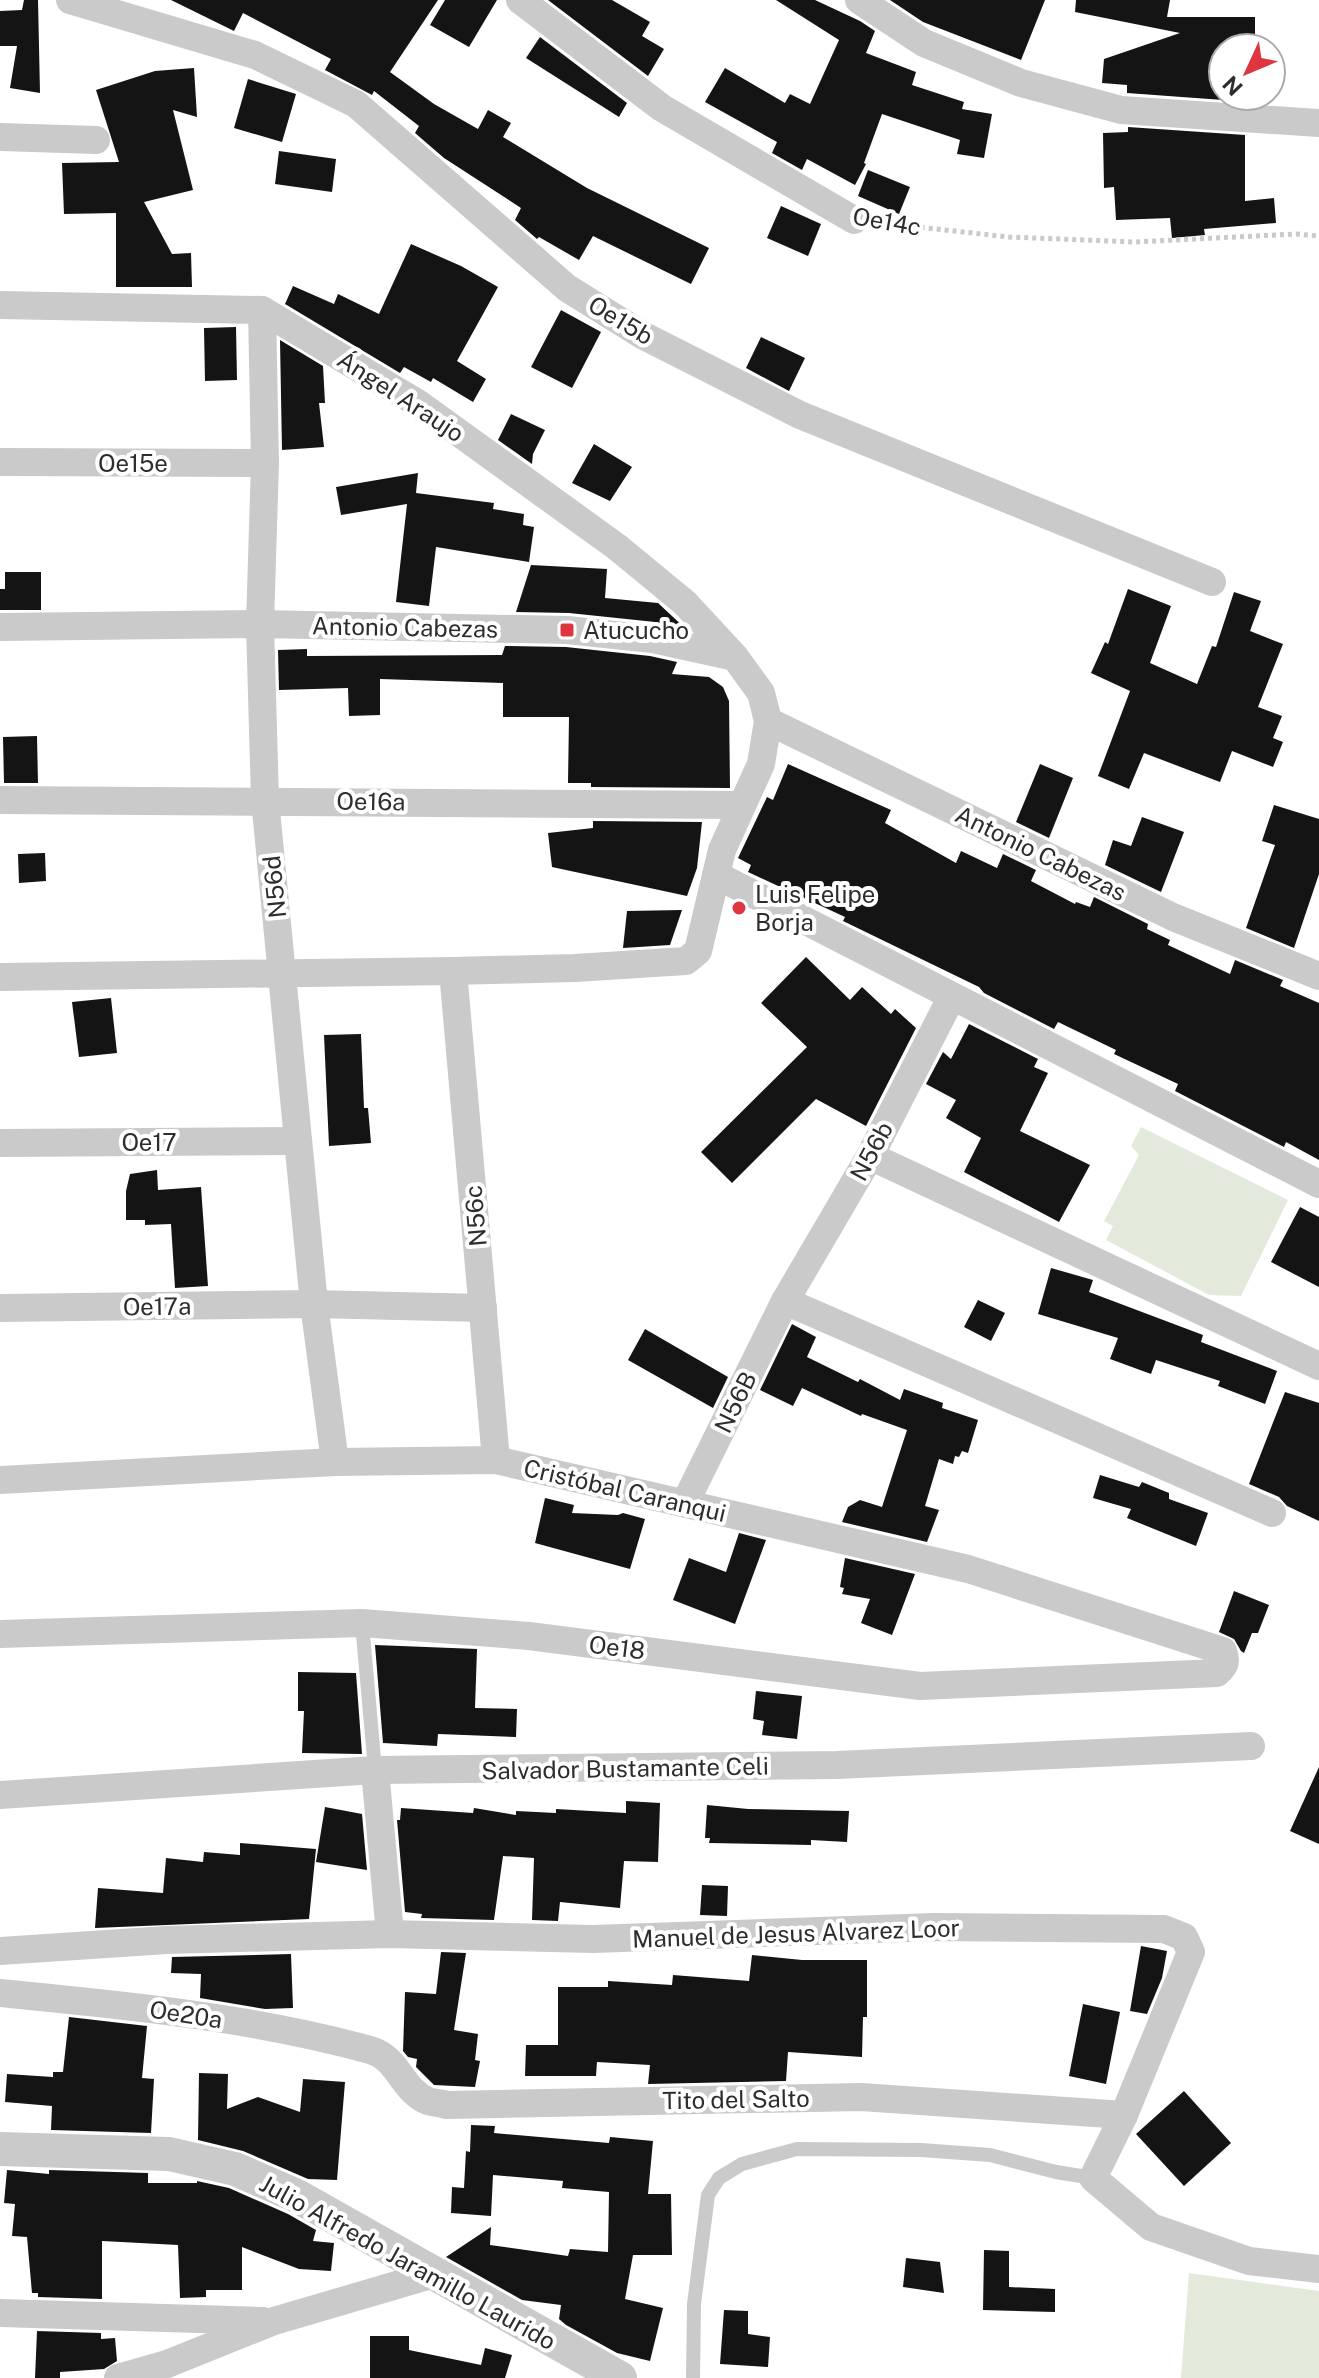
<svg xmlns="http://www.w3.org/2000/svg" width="1319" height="2378" viewBox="0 0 1319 2378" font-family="'Public Sans',sans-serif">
	<rect width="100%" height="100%" fill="#fff"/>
	<g fill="#e3eadb">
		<polygon points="1141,1127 1288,1200 1241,1296 1209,1295 1106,1240 1113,1226 1104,1221 1139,1155 1131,1146"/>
		<polygon points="1189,2273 1319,2291 1319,2378 1181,2378"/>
	</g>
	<g fill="#141414">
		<polygon points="24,0 38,0 40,93 10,88 17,46 0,46 0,11 22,10"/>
		<polygon points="171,0 438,0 390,72 434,104 478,129 488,110 511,123 503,137 587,188 709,248 691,284 593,236 579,260 539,237 537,239 515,220 521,208 444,158 415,133 419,126 374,91 372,95 325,70 331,59 243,13 234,31"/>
		<polygon points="445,0 497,0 469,47 430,25"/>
		<polygon points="548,0 612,0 650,22 642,36 664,49 648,76"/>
		<polygon points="776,0 815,0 860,21 875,31 866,53 916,72 912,85 964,102 962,109 992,114 984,158 957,154 960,140 882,114 864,163 866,164 855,185 807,159 802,170 772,153 777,142 705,102 725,68 785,103 790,94 810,104 839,40"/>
		<polygon points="890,0 1045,0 1021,60 923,22"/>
		<polygon points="1076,0 1170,0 1167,17 1255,17 1255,48 1223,48 1223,100 1127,93 1127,85 1102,83 1104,59 1180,33 1075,12"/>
		<polygon points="540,37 627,103 619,117 526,58"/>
		<polygon points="194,68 197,117 173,110 193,190 144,202 172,254 191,253 192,287 116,287 116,213 64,214 62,163 119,162 96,90 155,71"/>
		<polygon points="248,79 296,94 282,142 234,128"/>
		<polygon points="1128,127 1245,135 1245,201 1274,198 1276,223 1204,229 1205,235 1172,238 1170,218 1116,220 1114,187 1104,188 1103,133 1128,132"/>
		<polygon points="279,151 336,159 332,192 275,184"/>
		<polygon points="868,170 910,187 899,214 858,196"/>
		<polygon points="781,206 821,224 808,256 767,238"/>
		<polygon points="411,244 461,266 498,287 457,361 486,379 473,402 433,378 431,382 404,367 400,373 285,304 293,286 334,304 338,294 379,314"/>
		<polygon points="561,310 601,332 572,388 531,367"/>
		<polygon points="236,327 237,380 205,381 204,328"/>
		<polygon points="761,337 805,358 789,391 746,368"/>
		<polygon points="280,340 323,366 325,403 319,403 324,447 282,450"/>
		<polygon points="511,414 545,430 533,454 532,464 498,440"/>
		<polygon points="594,444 632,467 610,501 572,483"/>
		<polygon points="418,473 416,493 494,503 493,509 524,514 523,525 534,527 529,562 436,547 429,606 396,602 407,504 341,515 336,487"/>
		<polygon points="531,565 607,569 605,598 658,603 686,629 655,622 569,613 516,612"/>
		<polygon points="5,572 41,572 41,610 0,610 0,589 5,589"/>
		<polygon points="1128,589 1171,606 1150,663 1197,684 1212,646 1216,647 1234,592 1261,601 1250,631 1283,644 1258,707 1282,716 1273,738 1283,742 1273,767 1232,751 1220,782 1144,753 1129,789 1098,776 1130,691 1091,673 1105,642 1108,644"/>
		<polygon points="505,646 566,647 650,656 677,662 672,674 709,677 723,687 729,701 730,788 591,787 591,783 568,783 569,717 503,717 503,683 380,679 380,715 349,716 348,688 279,690 278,650 307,649 307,656 502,655"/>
		<polygon points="37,736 38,783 4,783 3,737"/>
		<polygon points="788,764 891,810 885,823 956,863 961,851 997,868 1003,854 1036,870 1031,881 1075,904 1076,902 1090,907 1094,897 1148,924 1147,929 1170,940 1168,945 1230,974 1235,960 1283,980 1280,986 1319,1003 1319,1160 1286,1142 1284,1147 1175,1091 1178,1084 1114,1054 1116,1050 1058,1022 1054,1029 984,993 979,987 843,921 845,917 748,872 751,865 738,858 767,797 773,800"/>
		<polygon points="1040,764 1073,778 1049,838 1016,822"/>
		<polygon points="1274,805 1319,819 1319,874 1294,948 1246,928 1275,845 1262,841"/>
		<polygon points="1142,817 1184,832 1161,892 1105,865 1113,840 1131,846"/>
		<polygon points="593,821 702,822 697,868 687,896 552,867 548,833 593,828"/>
		<polygon points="45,853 46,881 19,883 18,854"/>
		<polygon points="682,910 670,945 623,948 627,911"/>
		<polygon points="806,957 850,1000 862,987 891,1014 895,1009 916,1028 866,1126 816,1099 732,1183 701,1152 807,1047 761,1003"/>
		<polygon points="111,998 117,1053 79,1057 72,1002"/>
		<polygon points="969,1024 1038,1059 1034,1067 1048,1073 1020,1131 1090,1165 1059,1222 964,1172 981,1138 946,1118 956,1100 926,1084 943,1052 951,1059"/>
		<polygon points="361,1034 364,1108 368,1108 371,1143 329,1146 324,1035"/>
		<polygon points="157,1170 158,1190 201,1187 208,1286 175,1288 171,1224 145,1225 145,1220 126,1220 126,1191 130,1174"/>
		<polygon points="1300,1207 1319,1217 1319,1287 1271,1262"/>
		<polygon points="1051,1268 1093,1280 1089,1292 1203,1335 1201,1342 1277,1371 1265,1404 1218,1386 1220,1381 1156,1360 1151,1374 1110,1359 1118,1338 1038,1314"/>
		<polygon points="978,1300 1005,1313 991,1341 964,1327"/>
		<polygon points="792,1324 816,1337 807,1357 858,1382 860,1379 900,1400 904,1389 943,1403 942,1408 978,1420 968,1453 962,1451 959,1457 955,1456 953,1464 939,1459 925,1506 939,1510 927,1542 842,1522 848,1507 860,1500 882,1507 907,1430 862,1414 861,1416 802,1388 793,1406 760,1390"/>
		<polygon points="645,1329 728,1377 713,1408 628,1360"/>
		<polygon points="1285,1392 1319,1403 1319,1521 1287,1506 1279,1497 1249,1484"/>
		<polygon points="1100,1475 1139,1487 1142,1482 1169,1493 1169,1499 1208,1513 1196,1546 1127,1518 1131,1509 1093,1498"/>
		<polygon points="545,1498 574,1505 572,1513 618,1515 623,1513 645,1519 630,1569 535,1543"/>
		<polygon points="739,1533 766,1540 735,1624 673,1600 689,1558 726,1572"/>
		<polygon points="845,1558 915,1574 892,1635 861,1623 870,1599 842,1594 844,1588 840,1587"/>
		<polygon points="1234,1591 1269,1605 1258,1633 1252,1633 1244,1653 1241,1651 1234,1639 1219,1632"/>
		<polygon points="375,1645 477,1649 475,1708 517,1709 516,1737 438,1734 437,1746 383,1743"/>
		<polygon points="298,1672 356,1673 362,1754 302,1753 304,1711 298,1711"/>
		<polygon points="756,1691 802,1696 797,1739 762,1735 764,1721 753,1719"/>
		<polygon points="1319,1767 1319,1844 1290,1831"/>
		<polygon points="626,1801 660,1803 658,1862 624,1861 620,1908 560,1902 558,1921 532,1920 534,1858 503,1856 494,1920 421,1918 422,1914 405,1912 397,1820 400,1820 401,1808 473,1813 474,1808 516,1815 516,1811 556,1813 556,1809 626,1813"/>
		<polygon points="707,1805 748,1809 849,1811 847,1842 811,1840 811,1845 709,1843 710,1838 705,1838"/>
		<polygon points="325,1807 362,1814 367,1870 316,1862"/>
		<polygon points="240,1843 316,1849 309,1919 95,1928 98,1888 163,1893 166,1858 203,1862 204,1852 240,1855"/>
		<polygon points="702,1885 728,1886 727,1916 700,1915"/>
		<polygon points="1141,1946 1167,1951 1162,1978 1147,2014 1130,2011"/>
		<polygon points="441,1952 466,1953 454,2030 478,2034 475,2060 480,2061 475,2087 434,2085 416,2067 417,2059 408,2057 403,2051 405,1992 436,1994"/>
		<polygon points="291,1954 293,2008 265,2009 200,1998 201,1974 171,1973 172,1957"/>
		<polygon points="752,1955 802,1960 867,1960 867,2017 863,2017 862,2057 788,2052 786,2081 648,2084 650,2065 597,2062 596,2076 525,2076 526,2045 558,2045 558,1987 608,1987 608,1981 672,1985 673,1975 749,1981"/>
		<polygon points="1083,2004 1120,2012 1106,2084 1069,2076"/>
		<polygon points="69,2017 147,2026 142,2078 154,2079 151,2133 51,2130 52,2106 5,2102 7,2074 53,2077 53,2072 63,2072"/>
		<polygon points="199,2073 228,2074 227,2109 258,2097 300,2112 303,2079 345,2082 337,2180 308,2179 243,2151 198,2140"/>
		<polygon points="1184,2091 1231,2143 1184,2186 1136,2134"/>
		<polygon points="471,2125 495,2126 494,2133 609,2143 610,2137 653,2141 648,2194 671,2194 672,2255 633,2255 625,2299 663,2308 650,2361 617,2353 566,2325 559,2319 561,2305 522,2300 446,2257 491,2227 490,2245 568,2256 570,2249 608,2252 609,2192 562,2188 563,2181 493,2175 491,2216 451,2213 452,2187 464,2188 466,2151 470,2152"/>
		<polygon points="7,2170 49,2174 49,2170 148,2173 148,2183 197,2183 197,2181 229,2188 288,2214 316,2230 313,2241 334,2243 331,2271 299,2269 242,2247 242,2290 206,2290 206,2297 180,2298 178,2245 102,2241 102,2299 38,2297 38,2293 32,2293 27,2237 12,2236 15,2204 4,2203"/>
		<polygon points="984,2250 1009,2251 1009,2287 1055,2289 1055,2312 983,2310"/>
		<polygon points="906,2258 940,2262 944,2293 903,2287"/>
		<polygon points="724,2310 748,2311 748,2334 770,2337 768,2367 720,2364"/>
		<polygon points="37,2331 101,2333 101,2339 115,2338 117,2361 104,2369 60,2372 60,2378 35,2378"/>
		<polygon points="370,2336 409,2336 409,2350 481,2365 485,2348 512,2355 505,2378 370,2378"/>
	</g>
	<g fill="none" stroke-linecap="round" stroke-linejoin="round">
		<polyline stroke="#cacaca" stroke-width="5" stroke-dasharray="4 4" stroke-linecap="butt" points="881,223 1009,237 1135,242 1296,234 1319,236"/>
		<g stroke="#cacaca" stroke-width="14">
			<polyline points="362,1623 375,1770"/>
			<polyline points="693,2378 694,2304 708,2195 719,2178 742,2164 797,2149 921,2150 990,2155 1056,2172 1093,2178"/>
		</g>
		<g stroke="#cacaca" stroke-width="28">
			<polyline points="70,0 255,55 356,104 567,288 644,336 800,415 1212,582"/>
			<polyline points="520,0 662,108 854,220"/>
			<polyline points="859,0 924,43 1021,83 1121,110 1319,123"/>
			<polyline points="0,137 96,140"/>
			<polyline points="0,305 262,310 419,404 617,547 685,603 735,657 761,693 768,721 761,764 722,850 698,951 686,961 575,968 453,971 0,977"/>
			<polyline points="262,310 265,463 260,624 265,800 314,1304 335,1462"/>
			<polyline points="0,462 265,463"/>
			<polyline points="0,627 260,624 567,630 653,639 735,657"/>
			<polyline points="768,721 1173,917 1319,976"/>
			<polyline points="0,800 741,805"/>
			<polyline points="716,875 1319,1184"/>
			<polyline points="453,971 496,1460"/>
			<polyline points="0,1143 297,1141"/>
			<polyline points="870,1156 1319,1366"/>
			<polyline points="785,1301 1272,1513"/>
			<polyline points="0,1308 314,1304 483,1308"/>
			<path d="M0,1480L335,1462L496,1460L968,1569L1223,1651C1227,1662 1225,1666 1217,1673L920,1686L529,1636L362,1623L0,1634"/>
			<polyline points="685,1503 785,1301 870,1156 951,998"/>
			<polyline points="375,1770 390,1934"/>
			<polyline points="0,1795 375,1770 837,1765 1251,1746"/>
			<polyline points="0,1951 167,1940 390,1934 593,1939 934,1927 1164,1929 1184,1937 1191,1952 1124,2115 1093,2178 1151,2227 1249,2261 1319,2269"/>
			<path d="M0,1993C122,2005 252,2017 370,2050C399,2058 402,2091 428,2101C434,2103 441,2103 446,2105L861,2097L1124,2115"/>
			<polyline points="0,2313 263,2321"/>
			<polyline points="118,2378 167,2364 274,2321 434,2274"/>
		</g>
		<polyline stroke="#cacaca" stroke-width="34" points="0,2149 169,2154 235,2169 297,2196 620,2378"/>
	</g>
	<g fill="#dd3640" stroke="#fff" stroke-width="3">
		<rect x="559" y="622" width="16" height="16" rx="4"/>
		<circle cx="739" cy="908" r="8"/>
	</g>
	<g text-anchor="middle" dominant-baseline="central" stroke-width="8" stroke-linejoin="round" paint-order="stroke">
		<g font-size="24" fill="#2d2d2d" stroke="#fff">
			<text transform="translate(887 221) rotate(10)">Oe14c</text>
			<text transform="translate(621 320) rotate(31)">Oe15b</text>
			<text transform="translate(401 396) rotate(33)">Ángel Araujo</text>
			<text x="133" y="463">Oe15e</text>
			<text transform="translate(405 627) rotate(1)">Antonio Cabezas</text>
			<text transform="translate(371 801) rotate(1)">Oe16a</text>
			<text transform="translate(1041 853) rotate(26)">Antonio Cabezas</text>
			<text transform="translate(274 887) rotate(-96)">N56d</text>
			<text x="149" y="1142">Oe17</text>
			<text transform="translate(871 1151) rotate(-62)">N56b</text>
			<text transform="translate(475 1216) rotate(-95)">N56c</text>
			<text transform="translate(157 1306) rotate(-1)">Oe17a</text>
			<text transform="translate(735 1402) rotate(-64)">N56B</text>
			<text transform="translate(625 1490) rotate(13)">Cristóbal Caranqui</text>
			<text transform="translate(617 1647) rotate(7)">Oe18</text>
			<text transform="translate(625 1768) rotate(-1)">Salvador Bustamante Celi</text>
			<text transform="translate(796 1933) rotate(-2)">Manuel de Jesus Alvarez Loor</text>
			<text transform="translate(186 2014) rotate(9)">Oe20a</text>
			<text transform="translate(736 2099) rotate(-1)">Tito del Salto</text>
			<text transform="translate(408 2262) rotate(29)">Julio Alfredo Jaramillo Laurido</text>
		</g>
		<g font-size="24" fill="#2d2d2d" stroke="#fff" text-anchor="start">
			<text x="583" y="630">Atucucho</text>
			<text x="755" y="894">Luis Felipe<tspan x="755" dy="28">Borja</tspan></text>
		</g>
	</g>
	<g transform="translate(1247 72) rotate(226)"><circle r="38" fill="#ffffff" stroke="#ababab" stroke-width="2"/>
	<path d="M0-6L14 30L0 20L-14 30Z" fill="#dd3640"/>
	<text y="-12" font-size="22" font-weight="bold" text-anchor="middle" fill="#2d2d2d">N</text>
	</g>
</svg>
